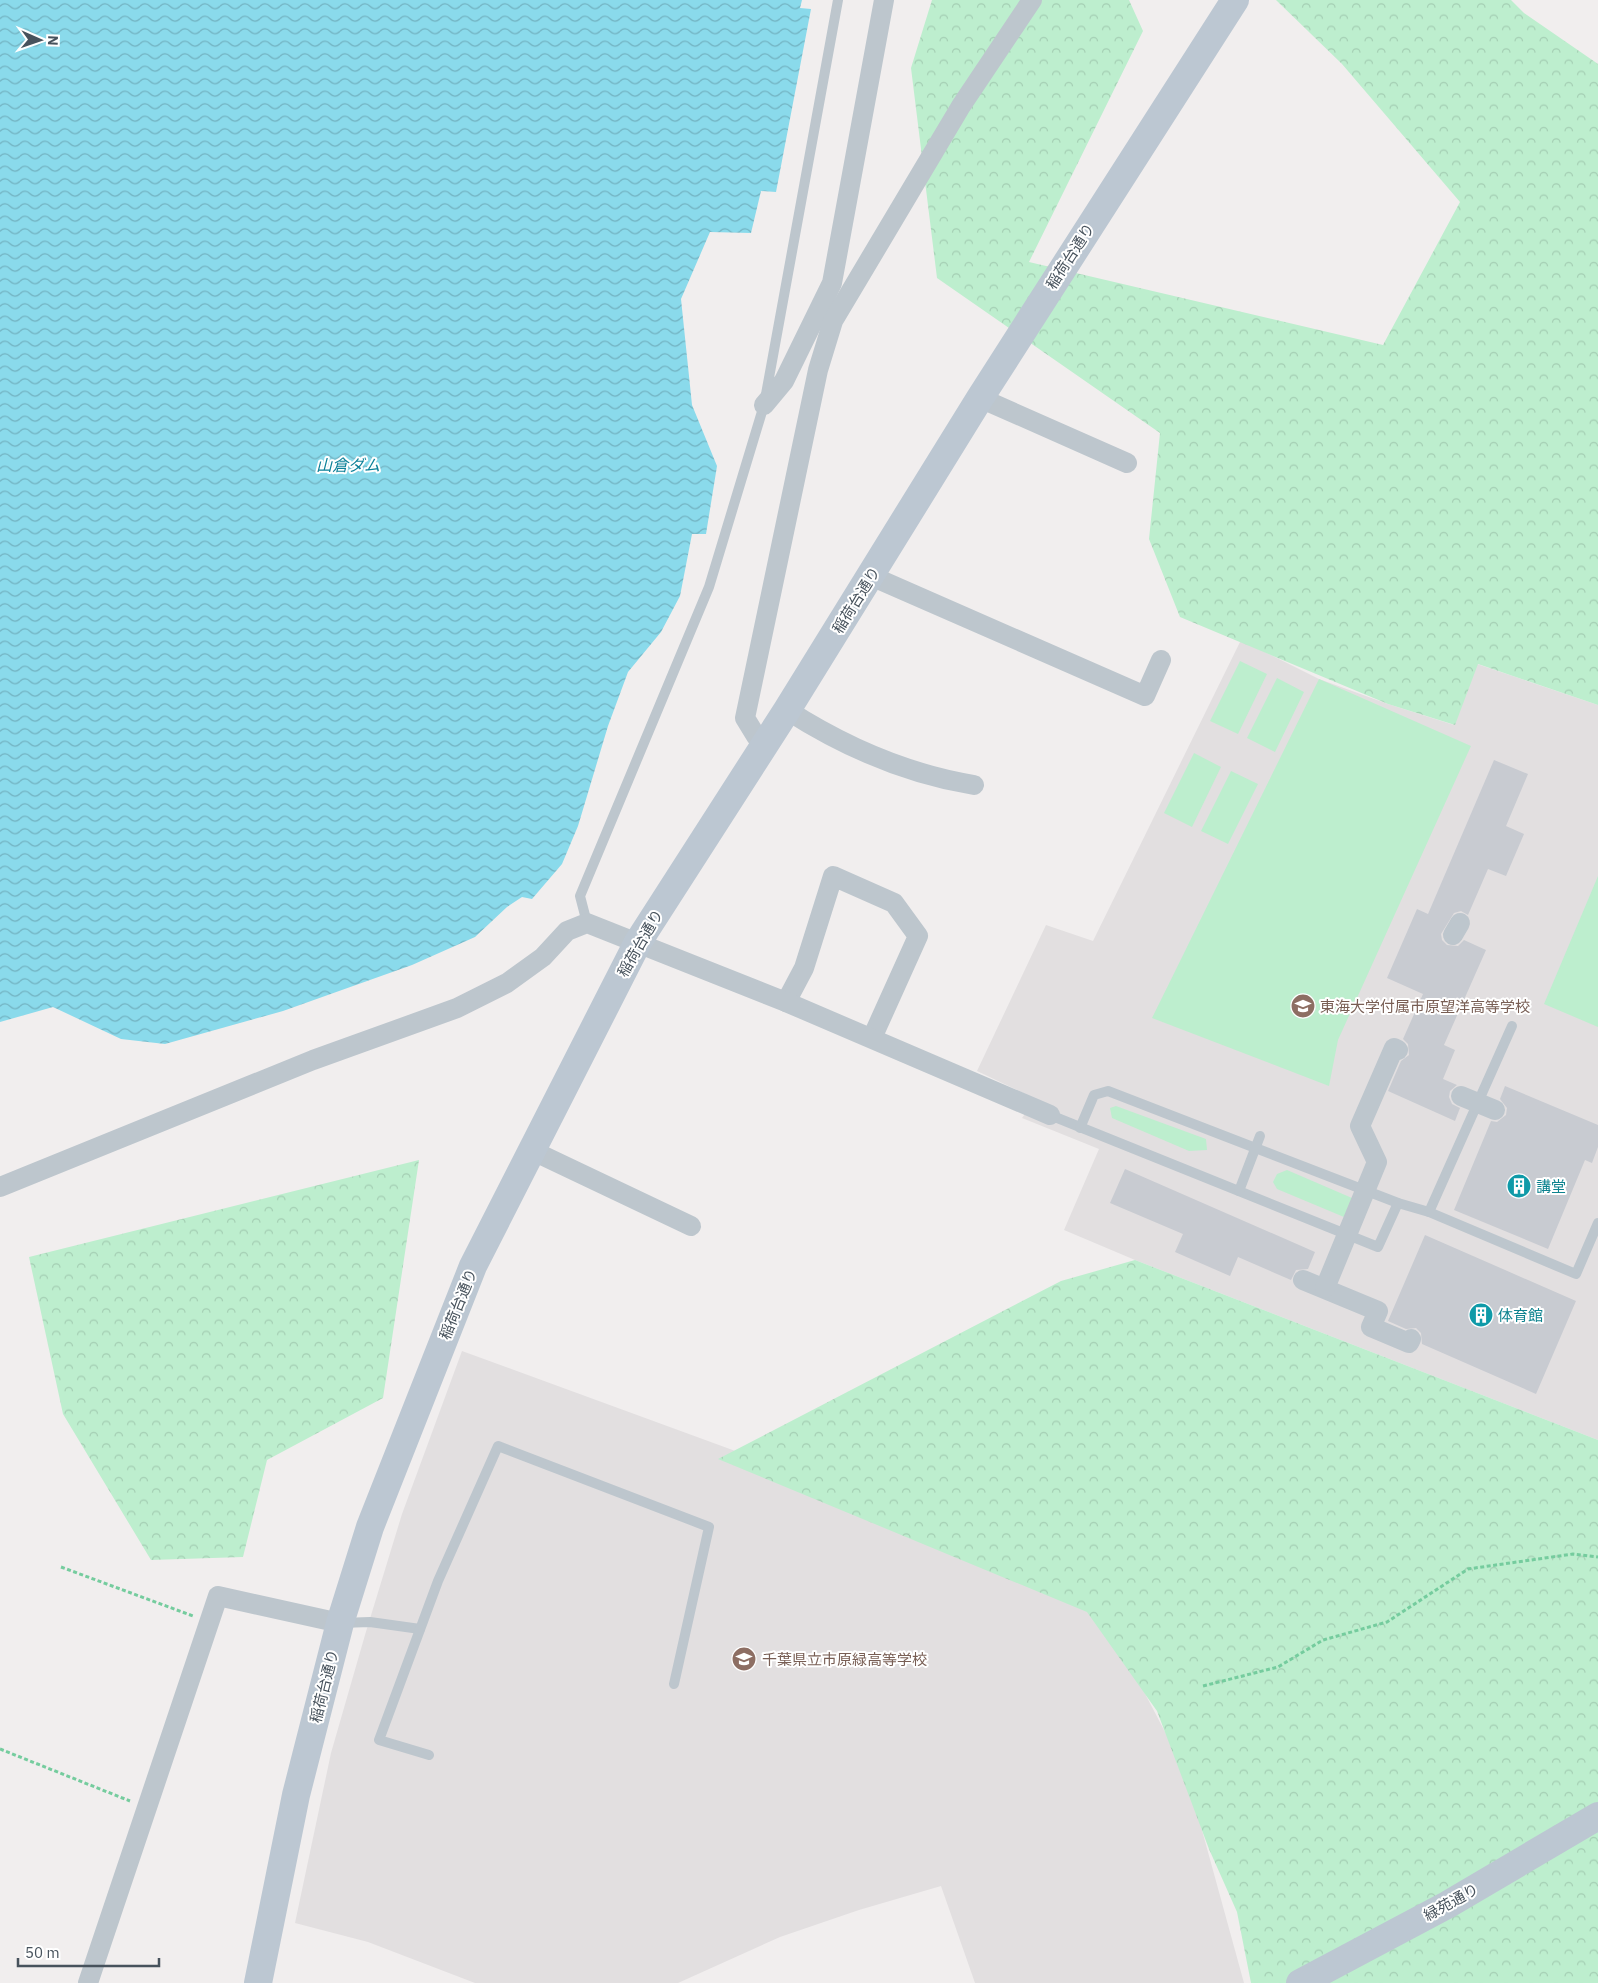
<svg xmlns="http://www.w3.org/2000/svg" width="1598" height="1983" viewBox="0 0 1598 1983" font-family="'IBM Plex Sans','Noto Sans JP',sans-serif">
	<defs>
		<pattern id="forest-crowns" width="20" height="18" patternUnits="userSpaceOnUse" patternTransform="scale(1.25)"><rect width="20" height="18" fill="#bdeece"/><path d="M2 6a3 3 0 1 1 6 0M12 15a3 3 0 1 1 6 0" fill="none" stroke="#a4ceb3"/></pattern>
		<pattern id="water-waves" width="16" height="10" patternUnits="userSpaceOnUse" patternTransform="scale(1.25)"><rect width="16" height="10" fill="#8adaeb"/><path d="M0 5q4-4 8 0t8 0" fill="none" stroke="#73b3c2"/></pattern>
	</defs>
	<rect width="100%" height="100%" fill="#f1eeee"/>
	<g fill="#e2dfe0">
		<polygon points="1241,640 1319,679 1388,704 1454,725 1477,664 1598,705 1598,1440 1135,1260 1064,1230 1099,1149 1022,1118 1036,1099 977,1071 1046,925 1093,941"/>
		<polygon points="462,1351 1085,1579 1186,1772 1244,1983 975,1983 941,1886 859,1910 780,1937 678,1983 475,1983 368,1942 295,1923 331,1753 365,1635 402,1514"/>
	</g>
	<g fill="#bdeece">
		<polygon points="1240,661 1267,674 1238,734 1210,721"/>
		<polygon points="1277,678 1304,692 1275,752 1247,738"/>
		<polygon points="1319,679 1471,746 1338,1040 1329,1086 1152,1018"/>
		<polygon points="1194,753 1221,767 1192,827 1164,813"/>
		<polygon points="1231,771 1258,784 1228,844 1201,831"/>
		<polygon points="1598,876 1598,1027 1544,1004"/>
		<polygon points="1116,1106 1206,1139 1207,1150 1189,1151 1112,1118 1110,1108"/>
		<polygon points="1287,1170 1352,1198 1344,1217 1277,1189 1273,1182 1277,1174"/>
	</g>
	<g fill="url(#forest-crowns)">
		<polygon points="932,0 1129,0 1143,31 1029,262 1383,345 1460,202 1342,64 1276,0 1511,0 1524,13 1598,64 1598,705 1478,664 1455,725 1388,704 1180,617 1149,539 1160,433 937,278 911,68"/>
		<polygon points="419,1160 383,1398 267,1460 243,1557 151,1560 63,1414 29,1257"/>
		<polygon points="1135,1260 1598,1440 1598,1983 1251,1983 1237,1912 1209,1849 1157,1711 1087,1612 718,1459 1061,1281"/>
	</g>
	<polygon fill="url(#water-waves)" points="0,0 802,0 800,8 811,9 776,192 761,191 751,233 710,232 681,299 692,405 717,466 706,534 692,534 680,596 661,632 628,672 608,726 578,826 562,864 532,899 522,897 507,907 475,937 412,965 283,1011 165,1044 121,1039 53,1007 0,1022"/>
	<g fill="#c8cbd1">
		<polygon points="1494,760 1528,774 1506,826 1524,834 1506,876 1488,869 1468,915 1461,911 1454,913 1441,934 1442,940 1447,945 1458,946 1464,940 1486,950 1444,1045 1455,1050 1443,1079 1457,1085 1450,1091 1449,1097 1452,1104 1460,1108 1455,1121 1388,1091 1401,1061 1409,1055 1408,1044 1403,1039 1423,994 1387,978 1417,909 1428,914"/>
		<polygon points="1505,1086 1598,1125 1598,1147 1592,1163 1585,1160 1548,1249 1454,1210 1491,1121 1497,1122 1506,1115 1507,1108 1500,1099"/>
		<polygon points="1125,1169 1315,1252 1308,1269 1296,1270 1291,1280 1238,1257 1230,1276 1175,1252 1183,1234 1110,1203"/>
		<polygon points="1425,1235 1576,1301 1536,1394 1422,1344 1421,1333 1416,1328 1406,1329 1388,1321"/>
	</g>
	<g fill="none" stroke-linecap="round" stroke-linejoin="round">
		<g stroke="#75cc9e" stroke-width="3" stroke-dasharray="4 2.5" stroke-linecap="butt">
			<polyline points="61,1567 193,1616"/>
			<polyline points="1203,1686 1278,1667 1323,1640 1387,1622 1468,1569 1573,1554 1598,1557"/>
			<polyline points="0,1749 130,1801"/>
		</g>
		<g stroke="#bdc6cd" stroke-width="10">
			<polyline points="587,923 580,896 709,587 764,405 838,0"/>
			<polyline points="1050,1115 1378,1247 1398,1203"/>
			<polyline points="1080,1128 1094,1095 1108,1091 1398,1203 1429,1212 1576,1274 1598,1223"/>
			<polyline points="1239,1191 1260,1136"/>
			<polyline points="1429,1212 1512,1026"/>
			<polyline points="341,1623 370,1622 420,1629"/>
			<polyline points="429,1755 379,1740 438,1581 498,1446 709,1527 674,1684"/>
		</g>
		<g stroke="#bdc6cd" stroke-width="20">
			<polyline points="980,398 1127,463"/>
			<polyline points="764,405 784,381 832,283 884,0"/>
			<polyline points="871,576 1145,696 1161,660"/>
			<path d="M787,710C843,746 907,774 974,785"/>
			<polyline points="765,744 756,736 745,718 818,370 833,321 961,106 1032,0"/>
			<polyline points="1453,935 1460,923"/>
			<polyline points="786,1002 804,968 833,876 894,903 918,936 872,1038"/>
			<polyline points="531,1150 691,1226"/>
			<polyline points="0,1187 313,1060 457,1008 507,983 543,957 567,931 587,923 786,1002 1050,1115"/>
			<polyline points="1303,1280 1378,1311 1371,1327 1409,1343 1411,1339"/>
			<polyline points="88,1983 218,1596 340,1623"/>
		</g>
		<g stroke="#bcc7d2" stroke-width="28">
			<polyline points="258,1983 296,1795 340,1623 370,1527 473,1266 638,942 787,710 980,398 1235,0"/>
			<polyline points="1300,1983 1447,1905 1598,1816"/>
		</g>
		<g stroke="#bdc6cd" stroke-width="20">
			<polyline points="1461,1096 1495,1110"/>
			<polyline points="1325,1288 1377,1162 1360,1126 1394,1048 1398,1050"/>
		</g>
	</g>
	<defs>
		<symbol id="school-disc" viewBox="-11 -11 22 22"><circle r="9.5" fill="#8d6e63" stroke="#fff"/><path d="M0-5L7-2L0 1L-7-2ZM-4 1L0 2.5L4 1V4Q0 6-4 4Z" fill="#fff"/></symbol>
		<symbol id="building-disc" viewBox="-11 -11 22 22"><circle r="9.5" fill="#0f9aa8" stroke="#fff"/><path d="M-4-6H4V6H1V3H-1V6H-4ZM-2.5-4.3h1.7v1.8h-1.7ZM.8-4.3h1.7v1.8H.8ZM-2.5-1h1.7V.8h-1.7ZM.8-1h1.7V.8H.8Z" fill="#fff"/></symbol>
	</defs>
	<g fill-rule="evenodd">
		<use href="#school-disc" x="1289" y="992" width="28" height="28"/>
		<use href="#building-disc" x="1505" y="1172" width="28" height="28"/>
		<use href="#building-disc" x="1467" y="1301" width="28" height="28"/>
		<use href="#school-disc" x="730" y="1645" width="28" height="28"/>
	</g>
	<g text-anchor="middle" dominant-baseline="central" stroke-width="4" stroke-linejoin="round" paint-order="stroke">
		<g font-size="15" fill="#47525c" stroke="#fff">
			<text transform="translate(1070 256) rotate(-57)">稲荷台通り</text>
			<text transform="translate(856 600) rotate(-58)">稲荷台通り</text>
			<text transform="translate(640 943) rotate(-60)">稲荷台通り</text>
			<text transform="translate(458 1304) rotate(-68)">稲荷台通り</text>
			<text transform="translate(324 1686) rotate(-76)">稲荷台通り</text>
			<text transform="translate(1451 1902) rotate(-29)">緑苑通り</text>
		</g>
		<g font-size="15" fill="#785e54" stroke="#fff" text-anchor="start">
			<text x="1320" y="1006">東海大学付属市原望洋高等学校</text>
			<text x="762" y="1659">千葉県立市原緑高等学校</text>
		</g>
		<g font-size="15" fill="#0d838f" stroke="#fff" text-anchor="start">
			<text x="1536" y="1186">講堂</text>
			<text x="1498" y="1315">体育館</text>
		</g>
		<g font-size="16" font-style="italic" fill="#0d8199" stroke="#fff">
			<text x="348" y="465">山倉ダム</text>
		</g>
	</g>
	<g transform="translate(40 40) rotate(92)" stroke="#ffffff" stroke-width="4" paint-order="stroke">
	<path d="M0-4L9 19L0 12L-9 19Z" fill="#47525c"/>
	<text y="-8" font-size="14" font-weight="bold" text-anchor="middle" fill="#47525c">N</text>
	</g>
	<path d="M18 1958v8h141v-8" fill="none" stroke="#47525c" stroke-width="2.5"/>
	<text x="25" y="1958" font-size="15" fill="#47525c" stroke="#ffffff" stroke-width="4" paint-order="stroke">50 m</text>
</svg>
